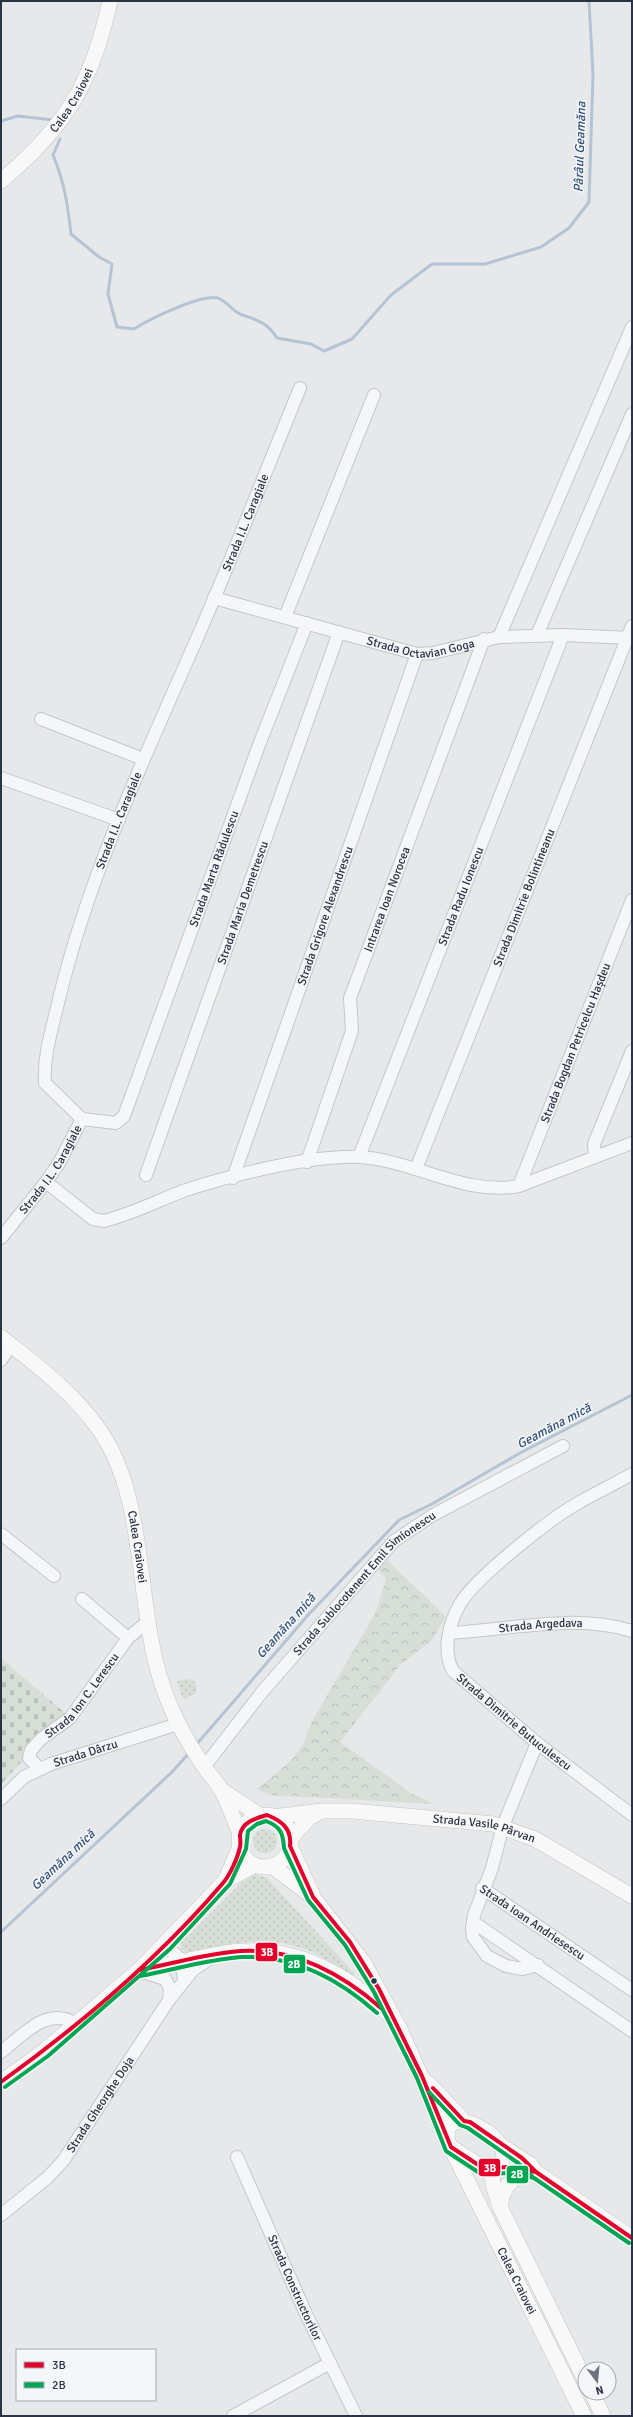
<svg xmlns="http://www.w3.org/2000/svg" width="633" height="2417" viewBox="0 0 633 2417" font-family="Signika,sans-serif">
	<defs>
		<pattern id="grass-dots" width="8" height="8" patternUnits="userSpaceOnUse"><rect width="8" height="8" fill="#d6ded6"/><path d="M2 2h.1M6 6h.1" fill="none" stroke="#b8bfb9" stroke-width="1.8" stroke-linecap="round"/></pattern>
		<pattern id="cemetery-stones" width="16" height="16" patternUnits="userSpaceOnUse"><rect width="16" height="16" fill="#d6ded6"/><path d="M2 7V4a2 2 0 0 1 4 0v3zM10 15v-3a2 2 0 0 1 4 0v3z" fill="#b8bfb9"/></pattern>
		<pattern id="park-crowns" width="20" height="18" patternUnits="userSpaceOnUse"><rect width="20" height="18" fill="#d6ded6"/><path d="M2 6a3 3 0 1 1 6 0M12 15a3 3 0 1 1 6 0" fill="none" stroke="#b8bfb9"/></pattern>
	</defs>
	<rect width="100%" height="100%" fill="#e6e8ea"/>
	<g fill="url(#grass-dots)">
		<polygon points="190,1679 194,1681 197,1689 195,1694 183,1699 177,1681"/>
		<circle cx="265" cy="1841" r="12"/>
		<path d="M254,1874L266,1877L355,1974L351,1976C295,1933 254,1936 188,1953L181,1949V1943L241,1883Z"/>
	</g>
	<polygon fill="url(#cemetery-stones)" points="1,1658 66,1714 1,1784"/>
	<polygon fill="url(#park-crowns)" points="382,1555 446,1617 431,1641 401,1664 340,1742 411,1793 435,1804 270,1795 257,1789 290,1762 303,1745 311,1723 376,1612 386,1579 374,1564"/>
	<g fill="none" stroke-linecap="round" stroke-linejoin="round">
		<g stroke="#b4c4d5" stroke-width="3">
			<polyline points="1,121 18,116 54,120"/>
			<path d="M60,139L53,155C64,181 68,206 71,234L99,257L112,264L108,294L117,327L134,329C148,320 206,291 220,299C228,303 232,310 240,314C258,321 266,321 277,338L311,344L324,351L352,339L391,295L432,264H485L541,247L569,228L589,202L593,74L589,1"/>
			<polyline points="196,1745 309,1614 399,1520 432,1504 520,1453 632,1395"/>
			<polyline points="1,1932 172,1772 189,1753"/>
		</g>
		<defs>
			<g id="minor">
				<path id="s1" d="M214,598L417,654L433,653L499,637L563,635L632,638"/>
				<polyline points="285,617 374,395"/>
				<polyline points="537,635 632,414"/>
				<polyline points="499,637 632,327"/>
				<polyline points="41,719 143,759"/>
				<polyline points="1,778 119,820"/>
				<path id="s2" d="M82,1119L116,1123L124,1116L259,745L307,623"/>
				<path id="s3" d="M359,1157L563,635"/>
				<polyline points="595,1157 594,1144 632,1051"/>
				<path id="s4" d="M307,1162L352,1031L350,998L484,639"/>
				<path id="s5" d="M416,1169L632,626"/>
				<path id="s6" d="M146,1175L339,632"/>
				<path id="s7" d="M233,1178L417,654"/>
				<path d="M46,1182L93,1219L104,1221C132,1214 159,1200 186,1190C231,1175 312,1155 359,1157C414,1160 463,1196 519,1186L632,1143"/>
				<path id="s8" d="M519,1186L632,900"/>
				<path id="s9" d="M1,1238L46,1182L59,1163L82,1119L45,1083C43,1055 53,1026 59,999C89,875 144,759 195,643C232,559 265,473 300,388"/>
				<polyline points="1,1360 11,1345"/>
				<path id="s10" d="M632,1474C614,1484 596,1493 578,1503C550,1519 475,1578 460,1604C449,1623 442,1651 453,1671L537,1743L632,1815"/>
				<polyline points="1,1534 54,1576"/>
				<polyline points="82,1599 128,1638"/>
				<path id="s11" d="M449,1633C510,1630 573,1613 632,1631"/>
				<polyline points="537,1743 503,1826 492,1868 474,1915 472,1928 473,1937 487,1956 506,1966 523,1969 538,1965"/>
				<path id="s12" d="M204,1767L262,1692L394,1541L433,1515L563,1446"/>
				<path id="s13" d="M40,1769L29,1758L31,1750L41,1739L70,1718L128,1638L146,1623"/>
				<path id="s14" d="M1,1799L24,1777L51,1764L178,1724"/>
				<path id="s15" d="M482,1888L632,1990"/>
				<polyline points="473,1922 632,2031"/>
				<polyline points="166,1945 182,1961 184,1981"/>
				<polyline points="140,1971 165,1979 170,1988 169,2000"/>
				<path d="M1,2052C23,2035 48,2005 76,2024"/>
				<path id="s16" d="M237,2157L306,2314L356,2416"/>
				<path id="s17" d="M1,2215L47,2178L63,2161L169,2000L193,1970L212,1957"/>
				<polyline points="233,2416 330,2363"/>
			</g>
			<g id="major">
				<path id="s18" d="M1,181C66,126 92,84 110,1"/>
				<path id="s19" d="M1,1337C36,1365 71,1390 98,1428C148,1497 135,1603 162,1684C171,1712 185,1738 201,1762C207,1772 215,1780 221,1789C228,1803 234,1819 240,1834"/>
				<polyline points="220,1789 261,1816"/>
				<circle cx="265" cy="1841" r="26"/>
				<path id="s20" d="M273,1817L321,1811H352L493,1824L535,1839L632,1896"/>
				<polyline points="291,1838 309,1818 320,1812"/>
				<polyline points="290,1846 313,1896"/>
				<polyline points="272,1866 313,1897 364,1963 399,2027 447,2135"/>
				<polyline points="225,1881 240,1847"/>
				<path d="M139,1970C172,1965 207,1954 241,1951C299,1947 348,1975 388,2014"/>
				<polyline points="1,2082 44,2051 139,1970 225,1881 255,1865"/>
				<polyline points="428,2083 464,2121"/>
				<polyline points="502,2146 531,2165 536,2172 632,2238"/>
				<path id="s21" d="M451,2147L483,2168C491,2169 498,2169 502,2161C515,2137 438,2097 448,2142L584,2416"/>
				<polyline points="492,2169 493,2185 500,2207 585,2380"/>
				<path d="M500,2207C503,2187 510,2178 529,2172"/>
				<polyline points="592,2393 603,2416"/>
			</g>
		</defs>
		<use href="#minor" stroke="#c4c6c8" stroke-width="14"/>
		<use href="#major" stroke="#c2c5c8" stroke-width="16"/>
		<use href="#minor" stroke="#f5f6f7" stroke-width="12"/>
		<use href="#major" stroke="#f8f8f8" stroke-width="15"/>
		<defs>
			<g id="bus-1">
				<path d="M139,1970C173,1964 207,1953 241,1951C295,1948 341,1973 381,2008"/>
				<path d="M1,2082C80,2025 160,1957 223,1883C230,1875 238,1857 240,1847C241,1843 240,1839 240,1835C242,1822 256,1818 267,1815C282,1821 292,1829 290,1846L313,1897L350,1942L379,1989L422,2076L451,2147L483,2168L513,2167L536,2172L632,2238"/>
				<polyline points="433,2088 464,2121 470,2122 522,2158 536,2172"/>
			</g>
			<g id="bus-2">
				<path d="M140,1976C174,1970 208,1959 242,1957C295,1955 339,1979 377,2013"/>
				<path d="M5,2087L48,2056L170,1949L230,1884L246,1849L248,1831L257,1824L266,1821C281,1827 283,1833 284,1848L308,1900L345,1945L374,1992L417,2078L446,2151L481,2174L512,2173L534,2178L629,2243"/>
				<polyline points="429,2092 460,2125 468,2128 518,2163 532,2176"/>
			</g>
		</defs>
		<use href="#bus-1" stroke="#f4f6f9" stroke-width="7"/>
		<use href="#bus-2" stroke="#f4f6f9" stroke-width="7"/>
		<use href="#bus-1" stroke="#e4002b" stroke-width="4"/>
		<use href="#bus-2" stroke="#00a651" stroke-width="4"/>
	</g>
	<circle fill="#2b3445" stroke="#f4f6f9" stroke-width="1.5" cx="374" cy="1981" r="3.5"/>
	<g text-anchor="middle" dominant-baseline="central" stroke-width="3" stroke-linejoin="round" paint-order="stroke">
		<g font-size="12" fill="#2b3445" stroke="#f4f6f9">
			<text stroke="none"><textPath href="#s18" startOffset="108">Calea Craiovei</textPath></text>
			<text stroke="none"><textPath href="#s9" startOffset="794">Strada I.L. Caragiale</textPath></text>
			<text stroke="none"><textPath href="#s1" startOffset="214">Strada Octavian Goga</textPath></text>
			<text stroke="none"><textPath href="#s9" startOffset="470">Strada I.L. Caragiale</textPath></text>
			<text stroke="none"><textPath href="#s2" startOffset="308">Strada Marta Rădulescu</textPath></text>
			<text stroke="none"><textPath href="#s3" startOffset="280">Strada Radu Ionescu</textPath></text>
			<text stroke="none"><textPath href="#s5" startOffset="292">Strada Dimitrie Bolintineanu</textPath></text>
			<text stroke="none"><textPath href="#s4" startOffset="277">Intrarea Ioan Norocea</textPath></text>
			<text stroke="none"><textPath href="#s6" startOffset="289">Strada Maria Demetrescu</textPath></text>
			<text stroke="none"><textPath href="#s7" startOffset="278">Strada Grigore Alexandrescu</textPath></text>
			<text stroke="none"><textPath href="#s8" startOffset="154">Strada Bogdan Petricelcu Hașdeu</textPath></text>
			<text stroke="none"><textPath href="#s9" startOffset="85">Strada I.L. Caragiale</textPath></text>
			<text stroke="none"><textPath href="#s19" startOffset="260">Calea Craiovei</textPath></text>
			<text stroke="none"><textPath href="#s12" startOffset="245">Strada Sublocotenent Emil Simionescu</textPath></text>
			<text stroke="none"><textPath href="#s11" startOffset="92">Strada Argedava</textPath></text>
			<text stroke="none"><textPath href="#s13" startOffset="99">Strada Ion C. Lerescu</textPath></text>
			<text stroke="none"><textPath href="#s10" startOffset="367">Strada Dimitrie Butuculescu</textPath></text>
			<text stroke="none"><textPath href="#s14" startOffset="98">Strada Dârzu</textPath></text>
			<text stroke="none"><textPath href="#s20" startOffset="213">Strada Vasile Pârvan</textPath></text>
			<text stroke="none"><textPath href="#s15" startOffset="61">Strada ioan Andriesescu</textPath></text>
			<text stroke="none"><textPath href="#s17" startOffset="150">Strada Gheorghe Doja</textPath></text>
			<text stroke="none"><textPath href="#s21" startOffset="308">Calea Craiovei</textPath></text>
			<text stroke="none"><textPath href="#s16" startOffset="143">Strada Constructorilor</textPath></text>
		</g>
		<g font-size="13" font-style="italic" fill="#34527a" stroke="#f4f6f9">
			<text transform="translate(580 147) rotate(-88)">Pârâul Geamăna</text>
			<text transform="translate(554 1426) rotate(-28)">Geamăna mică</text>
			<text transform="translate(286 1626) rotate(-48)">Geamăna mică</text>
			<text transform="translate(63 1860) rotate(-43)">Geamăna mică</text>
		</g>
	</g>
	<g stroke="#f4f6f9" stroke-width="1.5">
		<rect x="255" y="1942" width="23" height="20" rx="4" fill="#e4002b"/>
		<rect x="283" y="1954" width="23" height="20" rx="4" fill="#00a651"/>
		<rect x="478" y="2158" width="23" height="19" rx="4" fill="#e4002b"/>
		<rect x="506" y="2165" width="23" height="19" rx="4" fill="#00a651"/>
	</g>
	<g font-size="11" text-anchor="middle" font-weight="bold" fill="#fff">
		<text x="267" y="1956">3B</text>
		<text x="294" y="1968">2B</text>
		<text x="490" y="2172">3B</text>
		<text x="517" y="2178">2B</text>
	</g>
	<rect width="633" height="2417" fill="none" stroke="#2b3445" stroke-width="4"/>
	<rect x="16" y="2349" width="140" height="52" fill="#f4f6f9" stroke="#a4a8b1"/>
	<rect x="24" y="2362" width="20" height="6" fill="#e4002b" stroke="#a4a8b1"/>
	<text x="52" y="2369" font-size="12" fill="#2b3445">3B</text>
	<rect x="24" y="2382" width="20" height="6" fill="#00a651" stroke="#a4a8b1"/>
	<text x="52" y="2389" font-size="12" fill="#2b3445">2B</text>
	<g transform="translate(597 2381) rotate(164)"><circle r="19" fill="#f4f6f9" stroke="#a4a8b1"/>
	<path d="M0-3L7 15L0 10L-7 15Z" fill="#6c737f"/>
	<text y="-6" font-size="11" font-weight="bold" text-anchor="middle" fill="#2b3445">N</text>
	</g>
</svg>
